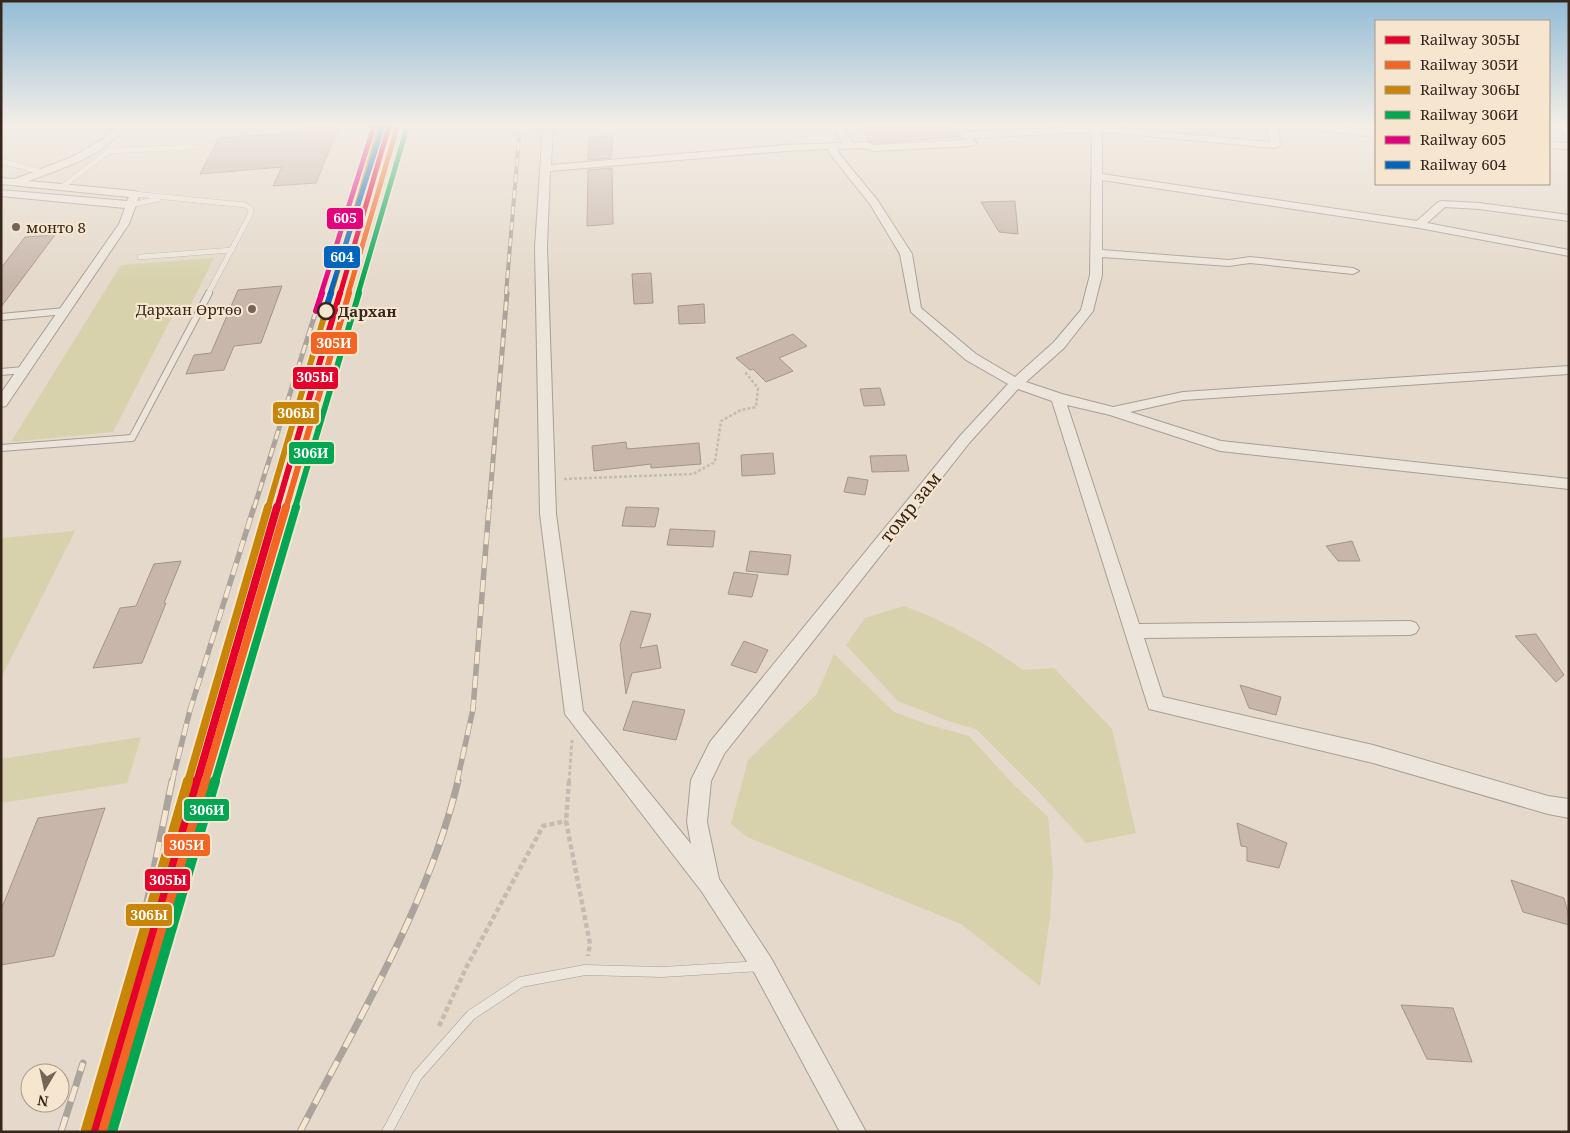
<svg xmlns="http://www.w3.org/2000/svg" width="1570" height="1133" viewBox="0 0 1570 1133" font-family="'Noto Serif',serif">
	<rect width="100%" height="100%" fill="#e4d9ca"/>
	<g fill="#d7d2ac">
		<polygon points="214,258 190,306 177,307 113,432 11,442 121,265"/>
		<polygon points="75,531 1,678 1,538"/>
		<path d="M904,606C947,622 986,643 1023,670L1054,668L1112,729L1136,833L1086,843L1038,791L976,729L951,722L898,701L846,645L865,618Z"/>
		<polygon points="834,654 894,712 926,724 969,736 1012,783 1048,817 1053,872 1050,917 1040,986 961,924 747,837 731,824 748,760 817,694"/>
		<polygon points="141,737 127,783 1,803 1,759"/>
	</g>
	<g fill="#c8b6ab" stroke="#a4948a">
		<polygon points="301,126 339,126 316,183 273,186 282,167 200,174 219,138 298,132"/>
		<polygon points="861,126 958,126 959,137 874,143 869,141"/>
		<polygon points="613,136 611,158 588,160 589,137"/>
		<polygon points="612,168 613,224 587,226 588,170"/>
		<polygon points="1015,201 1018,234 999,232 981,202"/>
		<polygon points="55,235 1,307 1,268 25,237"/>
		<polygon points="651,273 653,303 634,304 632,274"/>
		<polygon points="282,286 261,343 234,346 224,370 186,374 194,355 211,353 238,290"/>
		<polygon points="704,304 705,323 679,324 678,306"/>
		<polygon points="793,334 807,346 779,358 793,371 766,382 753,369 750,370 736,358"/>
		<polygon points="880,388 885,405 864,406 860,389"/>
		<polygon points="626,442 627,449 699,443 701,464 651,468 651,464 594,471 592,446"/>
		<polygon points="773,453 775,474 742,476 741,455"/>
		<polygon points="906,455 909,471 872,472 870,456"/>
		<polygon points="848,477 868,480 865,495 844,492"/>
		<polygon points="626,507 659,508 655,527 622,526"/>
		<polygon points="670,529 715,531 713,547 667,545"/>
		<polygon points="1352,541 1360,561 1338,561 1326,546"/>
		<polygon points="750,551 791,555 788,575 746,571"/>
		<polygon points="181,561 164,603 166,603 142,663 93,668 120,608 136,606 154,564"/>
		<polygon points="734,572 758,575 752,597 728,594"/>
		<polygon points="631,611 651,614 640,648 657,645 661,668 632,673 626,694 620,645"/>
		<polygon points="1536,634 1564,675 1556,682 1515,636"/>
		<polygon points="744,641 768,650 756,673 731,665"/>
		<polygon points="1240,685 1281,697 1276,715 1249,708"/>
		<polygon points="633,701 685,710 676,740 623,730"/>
		<polygon points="105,808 54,956 1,965 1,910 38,818"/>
		<polygon points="1237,823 1287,843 1279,868 1247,861 1247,847 1241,846"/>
		<polygon points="1511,880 1564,898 1569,917 1569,925 1523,912"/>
		<polygon points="1401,1005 1453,1008 1472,1062 1427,1059"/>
	</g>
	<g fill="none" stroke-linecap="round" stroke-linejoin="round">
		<defs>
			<g id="lane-far2">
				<polyline points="1,161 42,172"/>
				<polyline points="62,187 109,151 194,147"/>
				<polyline points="135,194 245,205 251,209 250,215 208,294"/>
				<polyline points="131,205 158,199"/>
				<polyline points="140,257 232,250"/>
			</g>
			<g id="lane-far1">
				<polyline points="1,317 65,311"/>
				<polyline points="1,372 24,370"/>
				<polyline points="1,448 132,438 209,293"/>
			</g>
			<polyline id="lane" points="387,1132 417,1076 471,1015 521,982 585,970 662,972 761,966"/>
			<g id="street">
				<path d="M116,126H126C104,156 63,168 29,181L135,191L140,194L129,224L6,406L1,407V393L119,224L125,208L1,196V190L127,201L129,197L1,184V178L15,179L72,157L100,141Z"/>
				<path d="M543,126H553L551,165L786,145L842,143L834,126H844L852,143L866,142L874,145L965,140L961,135L966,132L1102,126L1270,142L1267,126H1277L1280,145L1275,148L1102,132V174L1417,221L1438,202L1442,201L1479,203L1569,215V221L1479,209L1445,207L1427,223L1569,250V256L1419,228L1102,180V250L1229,260L1250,257L1353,268L1359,271L1353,274L1250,263L1229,266L1102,257V275L1093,311L1064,348L1026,382L1062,394L1113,407L1183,392L1569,366V374L1183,400L1130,412L1221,441L1569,479V489L1220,451L1110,415L1067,405L1139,624L1410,621L1416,623L1419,628L1416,633L1410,635L1144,638L1163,697L1373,745L1548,796L1569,799V818L1548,814L1373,763L1149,709L1052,401L1018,389L970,442L724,754L711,781L707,822L719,879L771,958L866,1132H840L755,974L702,892L565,714L540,514L535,247ZM1092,132L1090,275L1081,310L1054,342L1015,377L976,354L921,308L912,254L878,201L838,152V149L865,148L873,151L972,146L977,143L973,138ZM828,149L830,154L870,204L900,254L911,312L966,360L1008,384L960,436L710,742L691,780L687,822L691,844L583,711L556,514L547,247L550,171L786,151Z"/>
				<polygon points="1302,126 1329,126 1376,131 1376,137 1307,129"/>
				<polygon points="1557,126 1567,126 1569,128 1569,137 1566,136"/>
				<polygon points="1549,142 1569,143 1569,149 1549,148"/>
			</g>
		</defs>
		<use href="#lane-far2" stroke="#a99e94" stroke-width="5.5"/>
		<use href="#lane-far1" stroke="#a99e94" stroke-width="8"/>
		<use href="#lane" stroke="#a99e94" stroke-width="11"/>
		<use href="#street" stroke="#a99e94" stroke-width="2"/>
		<polyline stroke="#c4bcb3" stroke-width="2.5" stroke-dasharray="3 2" stroke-linecap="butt" points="564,479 693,474 715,462 721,421 741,410 756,407 758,388 745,372"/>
		<polyline stroke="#c4bcb3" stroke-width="3" stroke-dasharray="4 2.5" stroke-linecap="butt" points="569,782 572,740"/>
		<g stroke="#c4bcb3" stroke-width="4.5" stroke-dasharray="5 3" stroke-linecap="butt">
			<polyline points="569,781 566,821 590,944 588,956"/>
			<polyline points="439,1026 466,968 543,826 566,821"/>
		</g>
		<use href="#lane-far2" stroke="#ece5dc" stroke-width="5"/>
		<use href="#lane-far1" stroke="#ece5dc" stroke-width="6"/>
		<use href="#lane" stroke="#ece5dc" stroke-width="10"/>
		<use href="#street" fill="#ece5dc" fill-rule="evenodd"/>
		<defs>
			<polyline id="rail-far3" points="506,294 520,126"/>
			<g id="rail-far2">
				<polyline points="254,508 316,311"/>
				<polyline points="489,508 507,293"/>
			</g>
			<g id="rail-far1">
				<polyline points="172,782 190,710 254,507"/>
				<polyline points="457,782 473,709 489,507"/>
			</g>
			<g id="rail">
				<polyline points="111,1077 172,781"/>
				<polyline points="61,1132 83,1063"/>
				<path d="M300,1132C358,1019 428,906 458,781"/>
			</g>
		</defs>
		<use href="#rail-far3" stroke="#aba49c" stroke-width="4"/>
		<use href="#rail-far2" stroke="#aba49c" stroke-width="5"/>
		<use href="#rail-far1" stroke="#aba49c" stroke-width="5.5"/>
		<use href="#rail" stroke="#aba49c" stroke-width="7"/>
		<use href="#rail-far3" stroke="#f6e6cf" stroke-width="2.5" stroke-dasharray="8" stroke-linecap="butt"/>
		<use href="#rail-far2" stroke="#f6e6cf" stroke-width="3" stroke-dasharray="9" stroke-linecap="butt"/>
		<use href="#rail-far1" stroke="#f6e6cf" stroke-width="4" stroke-dasharray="12" stroke-linecap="butt"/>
		<use href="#rail" stroke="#f6e6cf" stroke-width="5" stroke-dasharray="16" stroke-linecap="butt"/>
		<defs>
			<polyline id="rail-1-far3" points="340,294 389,126"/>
			<polyline id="rail-1-far2" points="277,508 340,293"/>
			<polyline id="rail-1-far1" points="197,782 277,507"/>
			<polyline id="rail-1" points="94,1132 197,781"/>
			<polyline id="rail-2-far3" points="348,294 397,128"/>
			<polyline id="rail-2-far2" points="286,508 349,293"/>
			<polyline id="rail-2-far1" points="205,782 286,507"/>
			<polyline id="rail-2" points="103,1132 206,781"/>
			<polyline id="rail-3-far3" points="331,294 380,126"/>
			<polyline id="rail-3-far2" points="268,508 331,293"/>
			<polyline id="rail-3-far1" points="188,782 268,507"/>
			<polyline id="rail-3" points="86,1130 188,781"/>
			<polyline id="rail-4-far3" points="358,294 406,131"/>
			<polyline id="rail-4-far2" points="295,508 359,293"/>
			<polyline id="rail-4-far1" points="215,782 296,507"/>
			<polyline id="rail-4" points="112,1132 215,781"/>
			<polyline id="rail-5-far1" points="321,294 374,126"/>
			<polyline id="rail-5" points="316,311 322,293"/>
			<polyline id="rail-6-far1" points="330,294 382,129"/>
			<polyline id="rail-6" points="324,314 331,293"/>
		</defs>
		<use href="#rail-1-far3" stroke="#f6e6cf" stroke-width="8"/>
		<use href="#rail-1-far2" stroke="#f6e6cf" stroke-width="9"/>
		<use href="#rail-1-far1" stroke="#f6e6cf" stroke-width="12"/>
		<use href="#rail-1" stroke="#f6e6cf" stroke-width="14"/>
		<use href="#rail-2-far3" stroke="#f6e6cf" stroke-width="8"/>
		<use href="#rail-2-far2" stroke="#f6e6cf" stroke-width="9"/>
		<use href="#rail-2-far1" stroke="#f6e6cf" stroke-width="12"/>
		<use href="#rail-2" stroke="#f6e6cf" stroke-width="14"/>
		<use href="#rail-3-far3" stroke="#f6e6cf" stroke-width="8"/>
		<use href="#rail-3-far2" stroke="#f6e6cf" stroke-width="9"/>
		<use href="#rail-3-far1" stroke="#f6e6cf" stroke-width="12"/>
		<use href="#rail-3" stroke="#f6e6cf" stroke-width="14"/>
		<use href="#rail-4-far3" stroke="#f6e6cf" stroke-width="8"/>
		<use href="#rail-4-far2" stroke="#f6e6cf" stroke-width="9"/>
		<use href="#rail-4-far1" stroke="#f6e6cf" stroke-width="12"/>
		<use href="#rail-4" stroke="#f6e6cf" stroke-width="14"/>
		<use href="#rail-5-far1" stroke="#f6e6cf" stroke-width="8"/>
		<use href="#rail-5" stroke="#f6e6cf" stroke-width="9"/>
		<use href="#rail-6-far1" stroke="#f6e6cf" stroke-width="8"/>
		<use href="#rail-6" stroke="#f6e6cf" stroke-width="9"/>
		<use href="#rail-1-far3" stroke="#e4002b" stroke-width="5"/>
		<use href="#rail-1-far2" stroke="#e4002b" stroke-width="6"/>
		<use href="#rail-1-far1" stroke="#e4002b" stroke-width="8"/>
		<use href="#rail-1" stroke="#e4002b" stroke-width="10"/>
		<use href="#rail-2-far3" stroke="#f26522" stroke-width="5"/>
		<use href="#rail-2-far2" stroke="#f26522" stroke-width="6"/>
		<use href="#rail-2-far1" stroke="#f26522" stroke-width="8"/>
		<use href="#rail-2" stroke="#f26522" stroke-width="10"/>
		<use href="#rail-3-far3" stroke="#c78607" stroke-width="5"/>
		<use href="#rail-3-far2" stroke="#c78607" stroke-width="6"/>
		<use href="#rail-3-far1" stroke="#c78607" stroke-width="8"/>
		<use href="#rail-3" stroke="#c78607" stroke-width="10"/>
		<use href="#rail-4-far3" stroke="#00a651" stroke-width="5"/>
		<use href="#rail-4-far2" stroke="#00a651" stroke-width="6"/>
		<use href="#rail-4-far1" stroke="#00a651" stroke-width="8"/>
		<use href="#rail-4" stroke="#00a651" stroke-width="10"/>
		<use href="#rail-5-far1" stroke="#e5007d" stroke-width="5"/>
		<use href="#rail-5" stroke="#e5007d" stroke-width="6"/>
		<use href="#rail-6-far1" stroke="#0065bd" stroke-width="5"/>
		<use href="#rail-6" stroke="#0065bd" stroke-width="6"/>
	</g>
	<linearGradient id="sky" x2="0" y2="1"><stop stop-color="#94bcd6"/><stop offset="0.44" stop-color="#f3eee7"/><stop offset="1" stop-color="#f3eee7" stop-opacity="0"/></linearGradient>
	<rect width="1570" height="284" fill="url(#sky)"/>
	<g fill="#746559" stroke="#f6e6cf" stroke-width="2">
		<circle cx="16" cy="227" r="5"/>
		<circle cx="252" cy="309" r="5"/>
	</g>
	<circle fill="#f6e6cf" stroke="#37261c" stroke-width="2.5" cx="326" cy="311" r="8"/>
	<g text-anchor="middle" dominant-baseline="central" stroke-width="4.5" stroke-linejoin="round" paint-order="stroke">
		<g font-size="15" fill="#37261c" stroke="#f6e6cf" text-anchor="start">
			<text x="26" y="227">монто 8</text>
			<text x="242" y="309" text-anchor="end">Дархан Өртөө</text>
		</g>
		<g font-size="15" font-weight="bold" fill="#37261c" stroke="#f6e6cf" text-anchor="start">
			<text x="338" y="311">Дархан</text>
		</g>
		<g font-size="18" fill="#37261c" stroke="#f6e6cf">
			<text transform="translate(910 507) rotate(-51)">томр зам</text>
		</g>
	</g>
	<g stroke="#f6e6cf" stroke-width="2">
		<rect x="326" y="207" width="38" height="23" rx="5" fill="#e5007d"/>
		<rect x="323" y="245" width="38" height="24" rx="5" fill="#0065bd"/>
		<rect x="310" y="331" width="48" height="24" rx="5" fill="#f26522"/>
		<rect x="292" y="366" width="47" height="24" rx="5" fill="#e4002b"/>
		<rect x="272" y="401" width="48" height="24" rx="5" fill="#c78607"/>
		<rect x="288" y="441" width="47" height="24" rx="5" fill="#00a651"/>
		<rect x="183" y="798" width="47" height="24" rx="5" fill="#00a651"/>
		<rect x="163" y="833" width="48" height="24" rx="5" fill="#f26522"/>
		<rect x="144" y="868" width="47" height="24" rx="5" fill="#e4002b"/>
		<rect x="125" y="903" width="48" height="24" rx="5" fill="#c78607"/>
	</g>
	<g font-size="14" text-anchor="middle" font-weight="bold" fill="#fff">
		<text x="345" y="223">605</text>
		<text x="342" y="262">604</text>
		<text x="334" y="348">305И</text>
		<text x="315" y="382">305Ы</text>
		<text x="296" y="418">306Ы</text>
		<text x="311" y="458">306И</text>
		<text x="207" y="815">306И</text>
		<text x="187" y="850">305И</text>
		<text x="168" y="885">305Ы</text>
		<text x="149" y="920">306Ы</text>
	</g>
	<rect width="1570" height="1133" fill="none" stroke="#37261c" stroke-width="5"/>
	<rect x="1375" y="20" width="175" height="165" fill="#f6e6cf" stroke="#aa9987"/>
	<rect x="1385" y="36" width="25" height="8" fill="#e4002b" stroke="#aa9987"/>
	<text x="1420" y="45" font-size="15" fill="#37261c">Railway 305Ы</text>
	<rect x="1385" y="61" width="25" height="8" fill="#f26522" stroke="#aa9987"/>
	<text x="1420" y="70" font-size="15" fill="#37261c">Railway 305И</text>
	<rect x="1385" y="86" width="25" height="8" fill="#c78607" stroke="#aa9987"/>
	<text x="1420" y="95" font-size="15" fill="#37261c">Railway 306Ы</text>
	<rect x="1385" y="111" width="25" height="8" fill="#00a651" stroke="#aa9987"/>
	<text x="1420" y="120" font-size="15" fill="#37261c">Railway 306И</text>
	<rect x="1385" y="136" width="25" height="8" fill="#e5007d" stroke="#aa9987"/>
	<text x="1420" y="145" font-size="15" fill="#37261c">Railway 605</text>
	<rect x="1385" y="161" width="25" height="8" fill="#0065bd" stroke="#aa9987"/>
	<text x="1420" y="170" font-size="15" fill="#37261c">Railway 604</text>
	<g transform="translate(45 1088) rotate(189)"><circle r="24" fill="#f6e6cf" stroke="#aa9987"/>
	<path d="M0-4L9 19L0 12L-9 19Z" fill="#746559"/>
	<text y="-8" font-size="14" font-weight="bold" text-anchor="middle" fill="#37261c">N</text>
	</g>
</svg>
